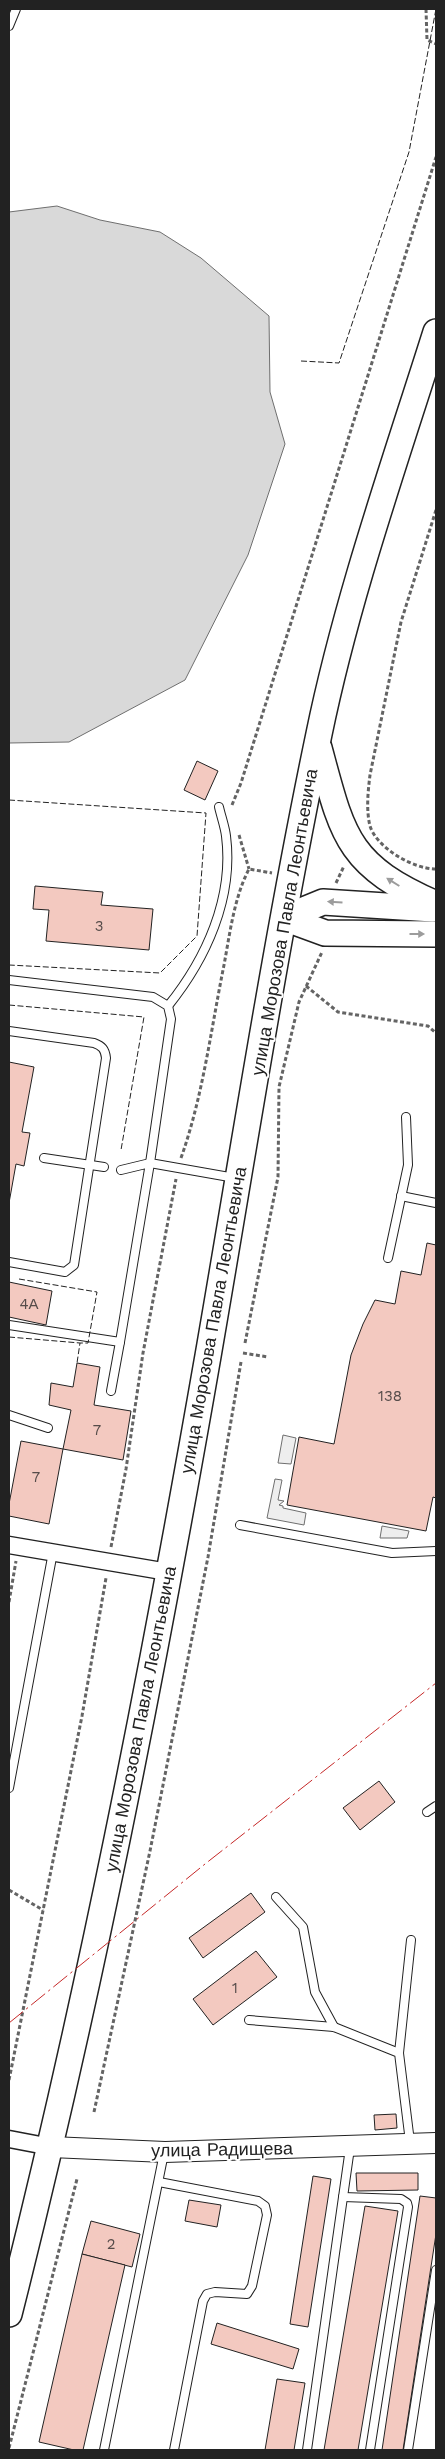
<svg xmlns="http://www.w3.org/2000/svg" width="445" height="2459" viewBox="0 0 445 2459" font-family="'Work Sans',sans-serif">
	<rect width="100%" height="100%" fill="#fff"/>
	<g fill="#eee" stroke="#6f6f6f">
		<polygon points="283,1435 296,1438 291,1464 278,1463"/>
		<polygon points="275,1479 282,1480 278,1500 284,1501 279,1505 283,1506 283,1508 306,1513 304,1525 267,1518"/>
		<polygon points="382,1526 409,1531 407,1538 380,1538"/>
	</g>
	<polygon fill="#d9d9d9" stroke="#6f6f6f" points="57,206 100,220 160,232 201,258 269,316 270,392 285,444 248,555 185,680 69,742 9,743 9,212"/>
	<g fill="#f3c9c0" stroke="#222">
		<polygon points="197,761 218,771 205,800 184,790"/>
		<polygon points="35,886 103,892 101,905 153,909 149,950 46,941 49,910 33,909"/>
		<polygon points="9,1062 34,1067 22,1132 30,1133 24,1166 16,1164 9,1203"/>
		<polygon points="427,1243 436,1245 436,1498 433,1497 426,1531 287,1505 299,1437 334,1444 351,1355 363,1324 375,1300 395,1304 401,1271 421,1275"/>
		<polygon points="9,1282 52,1291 46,1325 9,1317"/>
		<polygon points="77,1363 100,1367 94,1405 131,1411 123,1460 63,1449 71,1410 49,1405 51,1383 73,1387"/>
		<polygon points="21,1441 63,1449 49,1524 9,1516 9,1504"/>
		<polygon points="379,1781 395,1802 360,1830 343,1808"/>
		<polygon points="251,1893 265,1912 203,1958 189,1938"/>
		<polygon points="256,1951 277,1977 213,2025 193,1999"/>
		<polygon points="396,2114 397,2128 375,2130 374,2115"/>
		<polygon points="356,2173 418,2173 418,2190 357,2191"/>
		<polygon points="313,2176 331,2179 308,2327 290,2324"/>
		<polygon points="420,2196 436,2198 436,2234 403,2450 382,2450"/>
		<polygon points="189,2200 221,2205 217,2227 185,2221"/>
		<polygon points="365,2206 398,2211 358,2450 324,2450"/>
		<polygon points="91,2221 140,2234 132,2267 82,2254"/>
		<polygon points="82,2254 125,2265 83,2450 74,2450 39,2442"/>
		<polygon points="217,2323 299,2349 293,2369 211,2344"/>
		<polygon points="277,2379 305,2383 294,2450 265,2450"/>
	</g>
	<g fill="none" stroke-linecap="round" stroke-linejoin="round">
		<defs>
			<g id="service">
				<polyline points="9,26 16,9"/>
				<polyline points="9,980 153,997 168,1006 171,1019 150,1163 235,1178"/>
				<path d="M168,1006C206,959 234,898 226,836C225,827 221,816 219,807"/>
				<path d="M9,1031L94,1043C102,1046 105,1049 106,1058L74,1265L65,1272L9,1262"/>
				<polyline points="44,1158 104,1167"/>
				<polyline points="401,1196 436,1203"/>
				<polyline points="388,1258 408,1165 406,1117"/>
				<polyline points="9,1325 120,1342 150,1163 121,1170"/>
				<polyline points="111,1391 120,1342"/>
				<polyline points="9,1415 48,1428"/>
				<polyline points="240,1525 392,1553 436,1551"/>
				<polyline points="9,1788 53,1552"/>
				<polyline points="427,1812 436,1806"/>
				<polyline points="276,1897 303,1927 315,1992 334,2027"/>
				<polyline points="249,2020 334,2027 399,2053 410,2142"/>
				<polyline points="399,2053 411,1940"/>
				<polyline points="159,2182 258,2201 265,2206 267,2215 252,2286 247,2294 215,2292 207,2294 203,2301 174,2450"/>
				<polyline points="343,2197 401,2199 407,2203 408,2207 370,2450"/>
				<polyline points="104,2450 164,2153"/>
				<polyline points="307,2450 350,2148"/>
				<polyline points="408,2450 436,2270"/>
			</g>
			<g id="minor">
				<polyline points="9,1545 168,1572"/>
				<polyline points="9,2139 51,2147"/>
			</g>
			<polyline id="tertiary" points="51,2147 165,2152 436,2143"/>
			<g id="primary">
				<path d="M319,748C343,837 347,865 436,904"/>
				<polyline points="284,918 323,902 433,909"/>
				<polyline points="284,918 325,933 436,934"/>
				<path d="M9,2314C89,1998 152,1677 208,1356C244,1148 276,940 319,734C347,598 394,465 436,332"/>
			</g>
		</defs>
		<use href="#service" stroke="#222" stroke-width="10"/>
		<use href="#minor" stroke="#222" stroke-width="19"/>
		<use href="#tertiary" stroke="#222" stroke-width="22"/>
		<use href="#primary" stroke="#222" stroke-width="28"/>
		<g stroke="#646464" stroke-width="3" stroke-dasharray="4 2.5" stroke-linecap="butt">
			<polyline points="426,9 427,40 436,44"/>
			<path d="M436,510L401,622L370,775C368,791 366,810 370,826C377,848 413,869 436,869"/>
			<polyline points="232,805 241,783 436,157"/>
			<polyline points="239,835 249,869"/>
			<polyline points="336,883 344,866"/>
			<polyline points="306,986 338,1012 428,1026 436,1033"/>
			<path d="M181,1158C203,1096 211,1029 224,965C230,933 234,898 249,869L272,873"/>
			<polyline points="245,1343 278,1177 279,1087 299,1002 322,952"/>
			<polyline points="243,1353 268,1357"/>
			<polyline points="111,1547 126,1469 143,1353 176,1179"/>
			<polyline points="9,1602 16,1561"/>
			<polyline points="9,1890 43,1910"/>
			<polyline points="9,2080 82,1716 106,1578"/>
			<polyline points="94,2112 150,1851 208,1557 241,1362"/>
			<polyline points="9,2448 77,2179"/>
		</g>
		<use href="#service" stroke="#fff" stroke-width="8"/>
		<use href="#minor" stroke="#fff" stroke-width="16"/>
		<use href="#tertiary" stroke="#fff" stroke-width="20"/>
		<use href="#primary" stroke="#fff" stroke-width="25"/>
		<g stroke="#222" stroke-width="1" stroke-dasharray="6 2.5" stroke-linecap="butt">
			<polyline points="301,361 339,363 409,152 436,9"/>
			<polyline points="9,800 206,813 197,936 160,973 9,965"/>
			<polyline points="9,1005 144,1017 121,1150"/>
			<polyline points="19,1279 97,1292 88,1343 80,1343"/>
			<polyline points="9,1337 80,1343 77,1363"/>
		</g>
		<polyline stroke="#c62828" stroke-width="1" stroke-dasharray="18 4 2.5 4" stroke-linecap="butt" points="9,2023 205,1864 436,1683"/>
	</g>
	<defs><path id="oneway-solid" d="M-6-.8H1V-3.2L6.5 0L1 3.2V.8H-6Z" transform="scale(1.25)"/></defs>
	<g fill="#9c9c9c">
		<use href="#oneway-solid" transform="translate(393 882) rotate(-148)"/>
		<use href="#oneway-solid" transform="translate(335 902) rotate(-177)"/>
		<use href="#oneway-solid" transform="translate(417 934)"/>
	</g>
	<g text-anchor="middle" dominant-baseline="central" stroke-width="4" stroke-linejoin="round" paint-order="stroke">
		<g font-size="15" fill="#564c4a">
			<text x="99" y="926">3</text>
			<text x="29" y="1304">4А</text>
			<text x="390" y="1396">138</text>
			<text x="97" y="1430">7</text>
			<text x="36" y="1477">7</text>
			<text x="235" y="1988">1</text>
			<text x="111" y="2244">2</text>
		</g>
		<g font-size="18" fill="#222" stroke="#fff">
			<text transform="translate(284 922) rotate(-80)">улица Морозова Павла Леонтьевича</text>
			<text transform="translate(213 1320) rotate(-80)">улица Морозова Павла Леонтьевича</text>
			<text transform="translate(140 1719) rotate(-79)">улица Морозова Павла Леонтьевича</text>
			<text transform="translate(222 2149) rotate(-1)">улица Радищева</text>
		</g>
	</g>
	<rect width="445" height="2459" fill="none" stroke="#222222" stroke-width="20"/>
</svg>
